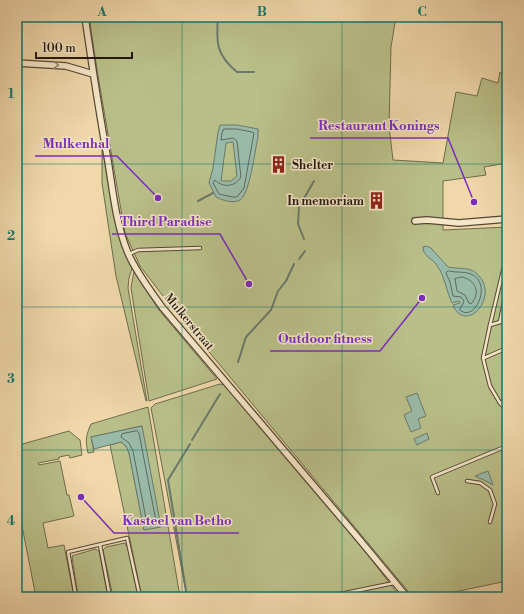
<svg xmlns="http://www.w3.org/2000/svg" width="524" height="614" viewBox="0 0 524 614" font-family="'Libre Bodoni',serif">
	<rect width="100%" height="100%" fill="#f0d8ab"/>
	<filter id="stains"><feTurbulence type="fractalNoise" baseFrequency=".005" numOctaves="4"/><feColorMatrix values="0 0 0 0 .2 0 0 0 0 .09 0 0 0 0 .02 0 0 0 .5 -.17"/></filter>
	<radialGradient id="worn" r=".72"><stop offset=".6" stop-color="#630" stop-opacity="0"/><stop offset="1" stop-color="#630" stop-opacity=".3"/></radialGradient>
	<g fill="#b9bf89" stroke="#6e6c4c">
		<polygon points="89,17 396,17 391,47 389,126 393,160 443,163 456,92 477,96 482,78 498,83 500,72 504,74 502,83 507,84 507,163 484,167 486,175 443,181 443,230 507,227 507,581 430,597 413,597 170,305 140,266 125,233 98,76"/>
		<polygon points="102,146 114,216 121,244 132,268 129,278 128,288 147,401 146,401 116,276 102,183"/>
		<polygon points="134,271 159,310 217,379 149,401 131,288"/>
		<polygon points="220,384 225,385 368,555 400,597 187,597 151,408 155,404"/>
		<path d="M148,407L180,597H142L110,445L121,442L126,446L129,453L144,529L142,426L91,437L94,452L88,453C85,439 86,436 91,424Z"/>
		<polygon points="69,431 80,440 82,455 70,458 69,455 59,457 59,459 38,463 39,465 60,461 67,495 69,495 74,516 43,523 48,548 64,545 74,597 36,597 17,501 17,436 19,445"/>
		<polygon points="125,543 128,549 138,597 113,597 103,550 106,547"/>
		<polygon points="95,549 99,551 108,597 78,597 72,556"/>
	</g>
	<g fill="#9abaa9" stroke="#6a796b" fill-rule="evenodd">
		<path d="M220,125H237L258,129V137C255,149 250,194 240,200C233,204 222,200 216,197L209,183L213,168L218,132ZM233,142L237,176L231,181H221L226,143Z"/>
		<path d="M426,246L431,248L448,267C456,269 468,267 475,272C503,294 466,336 453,305L460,303L459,301L452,303C446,290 445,276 436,264C431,258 423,256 423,247Z"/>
		<polygon points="417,393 426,416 418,419 421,428 411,432 404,415 412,411 406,397"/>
		<polygon points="142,426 161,527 144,530 129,453 126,446 121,442 94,449 91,437"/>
		<polygon points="427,433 429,439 417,445 414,439"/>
		<polygon points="488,471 493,485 488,482 475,476"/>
	</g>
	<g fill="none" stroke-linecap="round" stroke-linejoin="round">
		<g stroke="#5e695c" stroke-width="1">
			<path d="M224,129H237L252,132L254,133L244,188L237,197H232L219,194L213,183L215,180C223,188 235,187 241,177L237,141L233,138L221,140L222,133Z"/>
			<path d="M449,271C456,273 464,271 471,274C493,283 475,323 460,310V308L463,304L464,301L461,297L453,296L450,282L446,273Z"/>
			<path d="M462,277C476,280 481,293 471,304L469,303L465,295L457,291L455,279Z"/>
			<polygon points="137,431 139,433 155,516 156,522 155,524 149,525 147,524 133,451 129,443 121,437 122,434"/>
		</g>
		<g stroke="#6a796b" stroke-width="2">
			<path d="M218,17C216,42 216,55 237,72H254"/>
			<polyline points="198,201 213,193"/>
			<polyline points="304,239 298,224 299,207 314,181"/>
			<polyline points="299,259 305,251"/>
			<polyline points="238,362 246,337 271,310 278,291 286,281 294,264"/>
			<polyline points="192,440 220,394"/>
			<polyline points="187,597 168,480 190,444"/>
		</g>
		<defs>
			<g id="lane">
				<polyline points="129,254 138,250 200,248"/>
				<polyline points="507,254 490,325 483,358 490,386 500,403 507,410"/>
				<polyline points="500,322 507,286"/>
				<polyline points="490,325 507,320"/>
				<polyline points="484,358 507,348"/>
				<polyline points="500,403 507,399"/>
				<polyline points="467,481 480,483 490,490 495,504 490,522"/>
				<polyline points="438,493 432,477 507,446"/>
				<polyline points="100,545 110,597"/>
				<polyline points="76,597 68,552 127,538 140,597"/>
				<polyline points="326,597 394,583"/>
			</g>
			<g id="street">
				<path d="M85,17C92,65 99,113 108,161C113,192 116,224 128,253C136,272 150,290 162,307L354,533L407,597"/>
				<polyline points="17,63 66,66 93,74"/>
				<polyline points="415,221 427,220 459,223 507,219"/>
			</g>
		</defs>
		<use href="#lane" stroke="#564836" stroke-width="4.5"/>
		<use href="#street" stroke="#564836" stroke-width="8"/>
		<use href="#lane" stroke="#f5e6c8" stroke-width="2.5"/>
		<use href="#street" stroke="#f5e6c8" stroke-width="5.5"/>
	</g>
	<defs><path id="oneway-chevron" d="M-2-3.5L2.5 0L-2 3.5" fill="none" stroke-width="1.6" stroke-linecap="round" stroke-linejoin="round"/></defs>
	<use stroke="#968975" href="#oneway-chevron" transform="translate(56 65) rotate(5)"/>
	<path fill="none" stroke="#0f766e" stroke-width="1" stroke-opacity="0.55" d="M182,17V597M342,17V597M17,164H507M17,307H507M17,450H507"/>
	<defs>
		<symbol id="building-bare" viewBox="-9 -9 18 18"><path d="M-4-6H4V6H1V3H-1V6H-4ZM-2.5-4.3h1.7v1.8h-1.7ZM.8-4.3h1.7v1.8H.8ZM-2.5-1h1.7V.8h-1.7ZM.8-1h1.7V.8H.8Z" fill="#8f2418" stroke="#f5e6c8" stroke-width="2.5" paint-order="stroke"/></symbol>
	</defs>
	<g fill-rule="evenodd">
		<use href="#building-bare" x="266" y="152" width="25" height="25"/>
		<use href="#building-bare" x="364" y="188" width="25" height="25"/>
	</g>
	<g text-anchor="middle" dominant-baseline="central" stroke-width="3" stroke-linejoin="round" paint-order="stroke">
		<g font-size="12" font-weight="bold" fill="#22180f" stroke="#f5e6c8" text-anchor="start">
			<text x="292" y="165">Shelter</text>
			<text x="364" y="201" text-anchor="end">In memoriam</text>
		</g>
		<g font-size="12" fill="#22180f" stroke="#f5e6c8">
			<text transform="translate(189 322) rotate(50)">Mulkerstraat</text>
		</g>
	</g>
	<path fill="none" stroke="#7b2cbf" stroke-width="1.5" d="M474 202L448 138H310M158 198L117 156H35M249 284L220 234H112M422 298L380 351H270M81 497L114 533H239"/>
	<g fill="#7b2cbf" stroke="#f5e6c8" stroke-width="1.5">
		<circle cx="474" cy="202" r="4"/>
		<circle cx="158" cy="198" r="4"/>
		<circle cx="249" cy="284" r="4"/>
		<circle cx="422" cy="298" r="4"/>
		<circle cx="81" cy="497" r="4"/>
	</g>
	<g font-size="13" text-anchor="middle" font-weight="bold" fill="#7b2cbf" stroke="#f5e6c8" stroke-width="3" stroke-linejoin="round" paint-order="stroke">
		<text x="379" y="130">Restaurant Konings</text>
		<text x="76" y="148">Mulkenhal</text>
		<text x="166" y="226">Third Paradise</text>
		<text x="325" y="343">Outdoor fitness</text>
		<text x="177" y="525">Kasteel van Betho</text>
	</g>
	<rect width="524" height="614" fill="none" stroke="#f0d8ab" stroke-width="44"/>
	<path d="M36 52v6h96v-6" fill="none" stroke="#22180f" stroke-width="2"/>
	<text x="42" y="52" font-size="12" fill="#22180f" stroke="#f5e6c8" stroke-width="3" paint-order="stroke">100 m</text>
	<rect x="22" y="22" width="480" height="570" fill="none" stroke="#0f766e" stroke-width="1.5"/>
	<g font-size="13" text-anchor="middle" font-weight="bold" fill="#0f766e">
		<text x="102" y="16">A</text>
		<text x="262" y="16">B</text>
		<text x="422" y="16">C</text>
		<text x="11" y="98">1</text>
		<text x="11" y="240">2</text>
		<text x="11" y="383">3</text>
		<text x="11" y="525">4</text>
	</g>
	<rect width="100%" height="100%" filter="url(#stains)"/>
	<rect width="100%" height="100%" fill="url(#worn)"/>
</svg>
